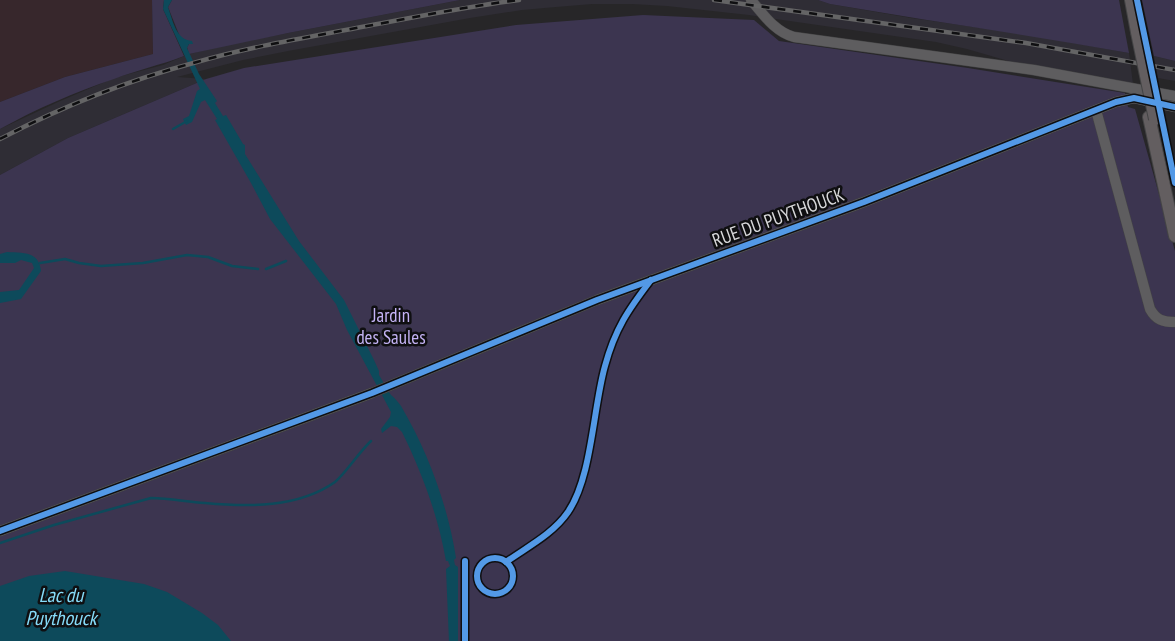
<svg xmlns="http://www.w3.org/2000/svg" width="1175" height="641" viewBox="0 0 1175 641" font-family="'PT Sans Narrow',sans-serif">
	<rect width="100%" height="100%" fill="#272628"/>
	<g fill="#2f2d35">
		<polygon points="460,0 818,0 830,4 911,18 1024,34 1129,53 1133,84 1019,64 967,49 936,42 749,15 667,6 632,4 592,4 556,7 522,10 470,18 288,51 243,60 177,77 206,79 68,138 0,175 0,129 58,102 114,78 163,65 189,54 231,44"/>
		<polygon points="1154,56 1175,61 1175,81 1158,78"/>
	</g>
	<polygon fill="#37272c" points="0,0 152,0 153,54 65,77 0,102"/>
	<g fill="#3c3550">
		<path d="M152,0H164L163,9L184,56C161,65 137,70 114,79C75,92 36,109 0,129V102L65,77L153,54Z"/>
		<polygon points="172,0 460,0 288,33 189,54 187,47 189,44 180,37 168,7"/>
		<path d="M818,0H1119L1129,53C1029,35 929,21 830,4Z"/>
		<polygon points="1142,0 1175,0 1175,61 1154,56"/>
		<polygon points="643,15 754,20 779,41 968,68 1125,93 1128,107 1135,109 1175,251 1175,641 0,641 0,175 68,138 206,79 244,68 516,25"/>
	</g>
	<g fill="#0d4a5b">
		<path d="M164,0H172L168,7C173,21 176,40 192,41L193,44H189L187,48L199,74L217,101L215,103L223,116L226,115L243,144L245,145V154L299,241L344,300L374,360L379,371V375C383,381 386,389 391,395C395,398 398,402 401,406C428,452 448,506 456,558L454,560L455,565L458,567V641H449L446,569L450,566L448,561H446C438,515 422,473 402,432L397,427L391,426L382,433L381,429L390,417L391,412L347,330L336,304L270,219L251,183L215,120L217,119L205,100L201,102L192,122L186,125L183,119L189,116L197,91L200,89L163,9Z"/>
		<path d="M7,252C23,253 39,251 41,271L21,299L0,303V292L19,290L34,268L32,263L21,260L15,263H0V254Z"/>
		<polygon points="65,571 144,584 167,592 202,613 218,625 231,641 0,641 0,586 29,576"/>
	</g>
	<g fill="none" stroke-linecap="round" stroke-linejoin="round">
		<g stroke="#0d4a5b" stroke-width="2.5">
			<polyline points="173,129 187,121"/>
			<polyline points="40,263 65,259 79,263 101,266 143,263 187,255 208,257 232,266 258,269"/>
			<polyline points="266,269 286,261"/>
			<path d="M0,543L54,525L151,498C170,498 187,502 205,503C248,507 298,508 335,482C346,473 359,452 371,441"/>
		</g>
		<defs>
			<g id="minor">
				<path d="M751,0C763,14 775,32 794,37L1034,70L1175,96"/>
				<path d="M1096,110L1150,309C1156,320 1163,322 1175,322"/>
				<polyline points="0,531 372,393 597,300 864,202 1116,102 1134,98 1175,107"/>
			</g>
			<g id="major">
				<polyline points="1131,0 1137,32"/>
				<polyline points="1149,117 1175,236"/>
			</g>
		</defs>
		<use href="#minor" stroke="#444445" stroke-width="11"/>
		<use href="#major" stroke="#444445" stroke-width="14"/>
		<use href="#minor" stroke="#5e5d5f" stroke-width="10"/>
		<use href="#major" stroke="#635e60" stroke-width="12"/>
		<defs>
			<g id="rail">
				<polyline points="714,0 1026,43 1175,70"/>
				<path d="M0,139C63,106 129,80 197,62C253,46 310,37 367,26C417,17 468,6 519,0"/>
			</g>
		</defs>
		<use href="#rail" stroke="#646465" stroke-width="4.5"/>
		<use href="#rail" stroke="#0f0f11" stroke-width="2.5" stroke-dasharray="8" stroke-linecap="butt"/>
		<defs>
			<polyline id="major-bridge" points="1137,32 1155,119"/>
		</defs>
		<use href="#major-bridge" stroke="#444445" stroke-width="14" stroke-linecap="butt"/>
		<use href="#major-bridge" stroke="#635e60" stroke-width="12"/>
		<defs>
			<g id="cycleway">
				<polyline points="1137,0 1175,183"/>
				<polyline points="0,531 372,393 597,300 864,202 1116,102 1134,98 1175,107"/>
				<circle cx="495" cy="576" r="18"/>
				<path d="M506,562C527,547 553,534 568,512C592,477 593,408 605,366C615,329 628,310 651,280"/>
				<polyline points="465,641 465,561"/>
			</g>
		</defs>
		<use href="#cycleway" stroke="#0f0f11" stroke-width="9"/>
		<use href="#cycleway" stroke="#5399e6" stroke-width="6"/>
	</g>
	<g text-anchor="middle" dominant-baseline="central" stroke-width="5" stroke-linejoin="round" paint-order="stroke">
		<g font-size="19" fill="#d8d8da" stroke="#0f0f11">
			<text transform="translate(778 217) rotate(-20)">RUE DU PUYTHOUCK</text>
		</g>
		<g font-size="19" fill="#c4b3f5" stroke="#0f0f11">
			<text x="391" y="315">Jardin<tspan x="391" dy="22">des Saules</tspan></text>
		</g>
		<g font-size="20" font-style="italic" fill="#86dcf9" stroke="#0f0f11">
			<text x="61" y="595">Lac du<tspan x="61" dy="23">Puythouck</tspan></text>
		</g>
	</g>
</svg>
